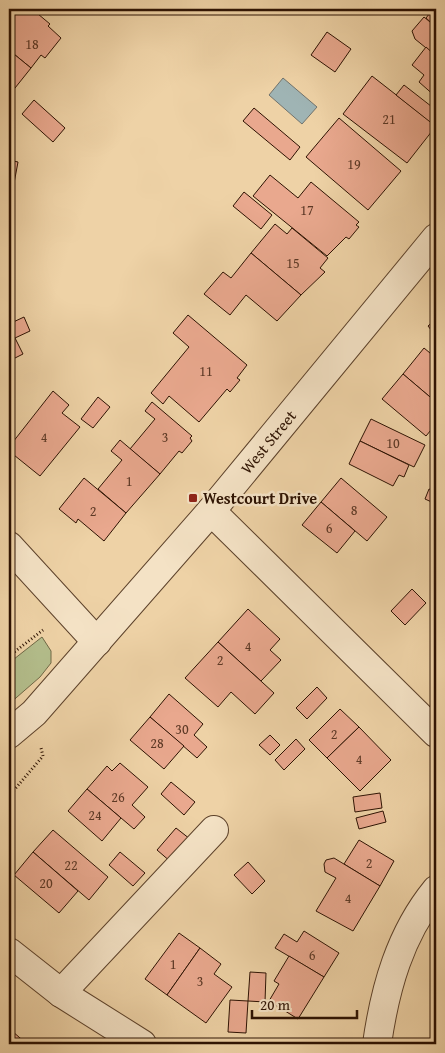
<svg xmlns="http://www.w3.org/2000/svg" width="445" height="1053" viewBox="0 0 445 1053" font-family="'Gentium Book Plus',serif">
	<rect width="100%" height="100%" fill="#eed2a6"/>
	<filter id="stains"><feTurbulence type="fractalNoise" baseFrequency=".004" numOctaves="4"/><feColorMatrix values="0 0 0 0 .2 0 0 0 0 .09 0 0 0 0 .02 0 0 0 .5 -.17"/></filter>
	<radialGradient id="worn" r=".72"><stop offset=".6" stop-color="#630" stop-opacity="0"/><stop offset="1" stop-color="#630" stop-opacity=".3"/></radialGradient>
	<polygon fill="#b3bd8b" stroke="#706846" points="42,637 51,651 51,663 40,677 9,704 9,663"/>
	<polygon fill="#9fb4b4" stroke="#71736d" points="283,78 317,107 302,124 269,95"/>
	<g fill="#e9a88e" stroke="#2d1202">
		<polygon points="9,9 32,9 50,24 48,26 61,38 45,58 41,55 31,68 9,50"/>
		<polygon points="433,9 436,9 436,27 426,18"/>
		<polygon points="424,17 436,27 436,56 415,39 412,31"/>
		<polygon points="327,32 351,49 335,72 311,55"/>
		<polygon points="426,47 436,56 436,97 419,82 424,75 412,65"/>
		<polygon points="9,50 31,68 11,93 9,91"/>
		<polygon points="372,76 436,126 407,163 343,114"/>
		<polygon points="404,85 436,110 434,125 396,95"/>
		<polygon points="34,100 65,128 53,142 22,114"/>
		<polygon points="254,108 300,147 290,160 243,121"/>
		<polygon points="339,118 401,171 368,210 306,157"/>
		<polygon points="9,160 18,162 12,194 9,193"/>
		<polygon points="270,175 298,198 311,182 359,222 356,225 359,227 349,239 346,237 327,256 253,196"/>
		<polygon points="244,192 272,215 261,229 233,206"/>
		<polygon points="9,193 12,194 9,209 14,210 12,224 9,223"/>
		<polygon points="275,224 287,234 292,228 328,258 320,268 325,272 301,295 251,253"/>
		<polygon points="251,253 301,295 277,321 246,295 230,315 204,294 223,272 231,278"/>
		<polygon points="188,315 247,365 237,378 240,380 230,392 227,389 199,422 169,396 163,404 151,393 189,347 173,333"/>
		<polygon points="24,317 30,331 15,338 23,354 9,361 9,324"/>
		<polygon points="436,319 436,336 428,326"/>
		<polygon points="424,348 436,358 436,402 403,374"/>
		<polygon points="403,374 436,402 436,424 426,436 382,399"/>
		<polygon points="53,391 69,405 62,413 80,427 40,476 9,451 9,447"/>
		<polygon points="98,397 110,407 93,428 81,419"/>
		<polygon points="152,402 192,436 190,438 192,441 182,453 179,451 160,474 130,449 155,419 145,411"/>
		<polygon points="371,419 425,445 414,467 360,441"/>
		<polygon points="120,440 160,474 126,513 98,489 122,460 111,451"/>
		<polygon points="360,441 409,465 404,477 399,475 393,486 349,464"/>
		<polygon points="84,478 126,513 104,541 78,519 76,523 59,509"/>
		<polygon points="341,478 387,517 367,541 321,502"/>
		<polygon points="429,489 436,491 436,504 425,499"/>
		<polygon points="321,502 355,531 337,553 302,525"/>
		<polygon points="412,589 426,603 405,625 391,611"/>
		<polygon points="248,609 280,639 270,650 281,660 261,681 218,642"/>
		<polygon points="218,642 274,693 255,714 231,692 218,707 185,678"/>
		<polygon points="317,687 327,698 307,719 296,708"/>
		<polygon points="169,694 203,724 194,735 207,747 197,758 150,717"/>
		<polygon points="340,709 359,727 327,758 309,740"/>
		<polygon points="150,717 184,746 164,769 130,740"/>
		<polygon points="359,727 391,760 360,791 327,758"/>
		<polygon points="270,735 280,745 270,755 259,745"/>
		<polygon points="296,739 305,749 284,770 275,760"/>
		<polygon points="120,763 148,787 132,805 145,817 134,829 87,789 107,766 112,771"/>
		<polygon points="171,782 195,802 184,815 161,794"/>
		<polygon points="87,789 121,818 102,841 68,811"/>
		<polygon points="380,793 382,808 355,812 353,797"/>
		<polygon points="383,811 386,822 359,829 356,818"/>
		<polygon points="176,828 190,839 171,862 157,850"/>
		<polygon points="53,830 108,877 89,900 33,852"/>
		<polygon points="359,840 394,861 380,886 344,864"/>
		<polygon points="33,852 78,891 59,913 14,875"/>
		<polygon points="120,852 145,873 133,886 109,865"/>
		<polygon points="334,858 380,886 353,931 316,911 336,878 325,872 324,864 326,860"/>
		<polygon points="248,862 265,881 252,894 234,875"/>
		<polygon points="304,931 339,953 324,977 275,948 284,934 297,942"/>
		<polygon points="179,933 200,948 167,995 145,979"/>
		<polygon points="200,948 221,964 214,974 232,987 206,1023 167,995"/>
		<polygon points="289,956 324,977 298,1019 269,1001 279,984 274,981"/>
		<polygon points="250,972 266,973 265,1002 248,1001"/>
		<polygon points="230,1000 248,1001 246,1033 228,1032"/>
		<polygon points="12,1031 27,1044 9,1044 9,1035"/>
	</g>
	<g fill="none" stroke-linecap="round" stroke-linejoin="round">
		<defs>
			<g id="minor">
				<polyline points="211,511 436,733"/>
				<polyline points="9,546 97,642"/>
				<path id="s1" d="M9,734L34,713L211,511L436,238"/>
				<polyline points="9,952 61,993 142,1044"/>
				<polyline points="61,993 214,830"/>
				<path d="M377,1044C385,988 400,934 436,890"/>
			</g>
		</defs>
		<use href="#minor" stroke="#5d422b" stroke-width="30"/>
		<g stroke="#2d1202" stroke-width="3" stroke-dasharray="1 2.5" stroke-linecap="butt">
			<polyline points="9,656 43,630"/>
			<polyline points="9,796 43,756 41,748"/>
		</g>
		<use href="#minor" stroke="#f4e2c5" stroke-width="28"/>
	</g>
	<rect fill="#8f2418" stroke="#f4e2c5" stroke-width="2" x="188" y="493" width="10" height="10" rx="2.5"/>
	<g text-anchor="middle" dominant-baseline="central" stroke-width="5" stroke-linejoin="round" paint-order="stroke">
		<g font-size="14" fill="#5c3825">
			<text x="32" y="44">18</text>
			<text x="389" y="119">21</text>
			<text x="354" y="164">19</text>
			<text x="307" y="210">17</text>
			<text x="293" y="263">15</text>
			<text x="206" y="371">11</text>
			<text x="44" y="437">4</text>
			<text x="165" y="437">3</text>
			<text x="393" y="443">10</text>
			<text x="129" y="481">1</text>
			<text x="354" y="510">8</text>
			<text x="93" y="511">2</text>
			<text x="329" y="528">6</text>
			<text x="248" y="646">4</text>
			<text x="220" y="660">2</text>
			<text x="182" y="729">30</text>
			<text x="334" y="734">2</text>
			<text x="157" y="743">28</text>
			<text x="359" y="759">4</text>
			<text x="118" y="797">26</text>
			<text x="95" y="815">24</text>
			<text x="369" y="863">2</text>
			<text x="71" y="865">22</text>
			<text x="46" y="883">20</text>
			<text x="348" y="898">4</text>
			<text x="312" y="955">6</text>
			<text x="173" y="964">1</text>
			<text x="200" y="981">3</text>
		</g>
		<g font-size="16" fill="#2d1202" stroke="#f4e2c5">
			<text stroke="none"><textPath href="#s1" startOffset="391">West Street</textPath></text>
		</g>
		<g font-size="16" font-weight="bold" fill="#2d1202" stroke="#f4e2c5" text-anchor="start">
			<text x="203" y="498">Westcourt Drive</text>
		</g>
	</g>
	<rect width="445" height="1053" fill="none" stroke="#eed2a6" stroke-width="30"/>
	<rect x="10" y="10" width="425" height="1033" fill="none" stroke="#2d1202" stroke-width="2.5"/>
	<rect x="15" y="15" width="415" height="1023" fill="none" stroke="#2d1202"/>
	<path d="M252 1010v8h105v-8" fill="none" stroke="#2d1202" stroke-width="2.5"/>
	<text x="260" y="1010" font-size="15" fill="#2d1202" stroke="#f4e2c5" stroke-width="4" paint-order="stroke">20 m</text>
	<rect width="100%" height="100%" filter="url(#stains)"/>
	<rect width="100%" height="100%" fill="url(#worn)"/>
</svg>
